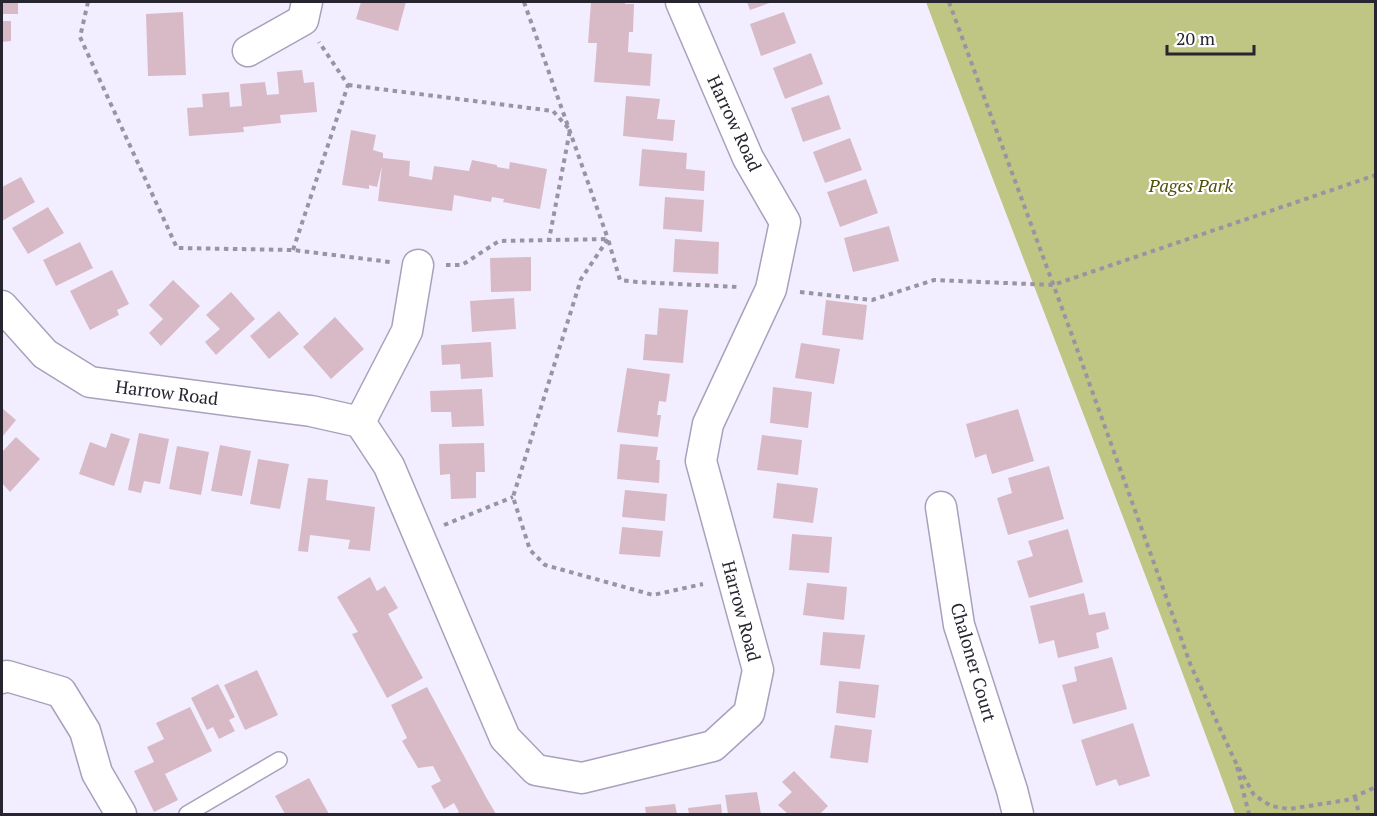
<svg xmlns="http://www.w3.org/2000/svg" width="1377" height="816" viewBox="0 0 1377 816" font-family="'PT Serif',serif">
	<rect width="100%" height="100%" fill="#f2eeff"/>
	<path fill="#bfc582" d="M926,2H1375V814H1235C1135,542 1027,273 926,2Z"/>
	<g fill="#d8bac7">
		<rect x="2" y="2" width="16" height="12"/>
		<polygon points="361,2 406,2 398,31 356,19"/>
		<polygon points="591,2 625,2 625,4 634,4 633,32 629,32 628,52 652,54 650,86 594,82 597,43 588,43"/>
		<polygon points="747,2 772,2 750,10"/>
		<polygon points="183,12 186,75 148,76 146,14"/>
		<polygon points="784,12 796,43 761,56 750,24"/>
		<polygon points="2,21 11,21 11,41 2,42"/>
		<polygon points="811,53 823,84 785,99 773,68"/>
		<polygon points="302,70 304,83 314,82 317,112 280,115 281,123 243,127 244,132 189,136 187,108 203,107 202,94 229,92 230,107 242,106 240,84 265,82 267,95 279,94 277,72"/>
		<polygon points="829,95 841,129 803,142 791,108"/>
		<polygon points="626,96 660,99 657,119 675,120 673,141 623,136"/>
		<polygon points="351,130 376,135 373,150 383,153 383,158 410,161 409,176 432,180 434,166 469,171 472,160 497,165 497,167 509,169 510,162 547,169 540,209 503,202 504,199 492,197 491,202 454,195 452,211 378,201 382,166 377,187 369,185 369,189 342,185"/>
		<polygon points="850,138 862,170 825,183 813,152"/>
		<polygon points="642,149 687,153 686,169 705,171 704,191 639,186"/>
		<polygon points="21,177 35,202 2,221 2,187"/>
		<polygon points="866,179 878,213 840,227 827,192"/>
		<polygon points="665,197 704,200 702,232 663,229"/>
		<polygon points="48,207 64,233 28,254 12,228"/>
		<polygon points="889,226 899,261 853,272 844,238"/>
		<polygon points="675,239 719,242 718,274 673,272"/>
		<polygon points="80,242 93,268 56,286 43,260"/>
		<polygon points="531,257 531,291 491,292 490,258"/>
		<polygon points="112,270 129,304 117,310 119,315 90,330 70,291"/>
		<polygon points="173,280 200,306 161,346 149,333 163,319 149,305"/>
		<polygon points="231,292 255,319 216,355 205,342 220,329 206,315"/>
		<polygon points="514,298 516,329 472,332 470,301"/>
		<polygon points="826,300 867,305 863,340 822,335"/>
		<polygon points="659,308 688,310 683,363 643,360 645,334 657,335"/>
		<polygon points="279,311 299,334 269,359 250,336"/>
		<polygon points="335,317 364,349 331,379 303,347"/>
		<polygon points="491,342 493,377 461,379 460,364 442,365 441,345"/>
		<polygon points="801,343 840,349 834,384 795,378"/>
		<polygon points="627,368 670,374 666,402 659,401 657,415 661,415 658,437 617,432"/>
		<polygon points="773,387 812,392 808,428 770,423"/>
		<polygon points="482,389 484,426 452,427 451,412 431,412 430,391"/>
		<polygon points="2,408 16,420 2,437"/>
		<polygon points="1018,409 1034,461 992,474 986,454 975,458 966,424"/>
		<polygon points="111,433 130,439 114,486 79,474 90,442 106,448"/>
		<polygon points="139,433 169,439 160,484 144,481 141,493 128,490"/>
		<polygon points="762,435 802,440 798,475 757,470"/>
		<polygon points="16,437 40,459 10,492 2,483 2,452"/>
		<polygon points="484,443 485,472 476,472 476,498 451,499 450,474 440,475 439,444"/>
		<polygon points="620,444 658,447 656,460 660,460 659,483 617,479"/>
		<polygon points="220,445 251,451 242,496 211,491"/>
		<polygon points="177,446 209,452 201,495 169,489"/>
		<polygon points="258,459 289,464 280,509 250,504"/>
		<polygon points="1049,466 1064,519 1008,535 997,498 1012,493 1008,478"/>
		<polygon points="308,478 328,480 326,500 375,507 370,551 348,549 350,540 310,535 308,552 298,551"/>
		<polygon points="777,483 818,488 813,523 773,518"/>
		<polygon points="625,490 667,494 665,521 622,517"/>
		<polygon points="622,527 663,531 660,557 619,554"/>
		<polygon points="1068,529 1083,582 1029,598 1017,561 1033,556 1028,541"/>
		<polygon points="792,534 832,537 829,573 789,570"/>
		<polygon points="370,577 377,591 385,586 398,608 388,614 423,678 387,698 352,634 358,632 337,597"/>
		<polygon points="807,583 847,587 844,620 803,615"/>
		<polygon points="1084,593 1089,615 1105,612 1109,629 1096,633 1099,648 1058,658 1054,640 1039,644 1030,606"/>
		<polygon points="823,632 865,635 860,669 820,665"/>
		<polygon points="1112,657 1127,709 1073,724 1062,685 1077,681 1074,667"/>
		<polygon points="257,670 278,715 245,730 224,685"/>
		<polygon points="839,681 879,685 875,718 836,713"/>
		<polygon points="218,684 235,717 229,720 235,731 219,739 213,727 207,730 191,698"/>
		<polygon points="427,687 486,797 496,814 455,814 459,812 454,803 444,809 431,786 441,781 433,766 418,768 402,741 407,738 391,705"/>
		<polygon points="190,707 212,751 165,774 178,800 154,812 134,771 154,762 147,747 164,739 156,723"/>
		<polygon points="1133,723 1150,776 1119,786 1116,779 1096,786 1081,740"/>
		<polygon points="835,725 872,730 868,763 830,758"/>
		<polygon points="794,771 828,806 820,814 788,814 778,805 792,792 782,782"/>
		<polygon points="309,778 329,814 285,814 275,796"/>
		<polygon points="757,792 761,814 728,814 725,795"/>
		<polygon points="675,804 677,814 646,814 645,807"/>
		<polygon points="721,804 722,814 689,814 688,808"/>
	</g>
	<g fill="none" stroke-linecap="round" stroke-linejoin="round">
		<defs>
			<polyline id="lane" points="187,814 279,760"/>
			<g id="street">
				<polyline points="248,51 303,20 307,2"/>
				<polyline points="2,306 45,354 90,382 311,411 360,422 389,466 505,738 536,770 582,778 713,746 749,713 758,670 701,461 708,424 771,289 785,222 748,158 681,2"/>
				<polyline points="360,422 407,331 418,265"/>
				<polyline points="941,507 959,625 1012,790 1018,814"/>
				<polyline points="2,678 7,676 61,692 85,731 97,773 121,814"/>
			</g>
		</defs>
		<use href="#lane" stroke="#a8a1bb" stroke-width="18"/>
		<use href="#street" stroke="#a8a1bb" stroke-width="33"/>
		<g stroke="#9895a3" stroke-width="4" stroke-dasharray="4.5 4.5" stroke-linecap="butt">
			<polyline points="88,2 80,37 177,248 293,250 390,262"/>
			<polyline points="524,2 608,239 581,279 513,497 530,550 545,565 653,595 703,584"/>
			<polyline points="949,2 1073,338 1191,666 1235,761 1254,795 1271,806 1289,809 1347,800 1376,787"/>
			<polyline points="348,85 553,111 570,130 549,240"/>
			<polyline points="293,250 348,85 319,42"/>
			<polyline points="446,265 462,265 499,241 608,239 620,280 637,282 739,287"/>
			<polyline points="800,292 872,300 934,280 1053,285 1376,175"/>
			<polyline points="444,525 513,497"/>
			<polyline points="1237,767 1249,814"/>
			<polyline points="1355,797 1359,814"/>
		</g>
		<use href="#lane" stroke="#fff" stroke-width="15"/>
		<use href="#street" stroke="#fff" stroke-width="30"/>
	</g>
	<g text-anchor="middle" dominant-baseline="central" stroke-width="4.5" stroke-linejoin="round" paint-order="stroke">
		<g font-size="18" fill="#27252f" stroke="#fff">
			<text transform="translate(735 123) rotate(65)">Harrow Road</text>
			<text transform="translate(167 392) rotate(7)">Harrow Road</text>
			<text transform="translate(742 611) rotate(75)">Harrow Road</text>
			<text transform="translate(974 662) rotate(74)">Chaloner Court</text>
		</g>
		<g font-size="18" font-style="italic" fill="#4e510b" stroke="#fff">
			<text x="1191" y="185">Pages Park</text>
		</g>
	</g>
	<rect width="1377" height="816" fill="none" stroke="#27252f" stroke-width="6"/>
	<path d="M1167 45v9h87v-9" fill="none" stroke="#27252f" stroke-width="3"/>
	<text x="1176" y="45" font-size="18" fill="#27252f" stroke="#ffffff" stroke-width="4.5" paint-order="stroke">20 m</text>
</svg>
